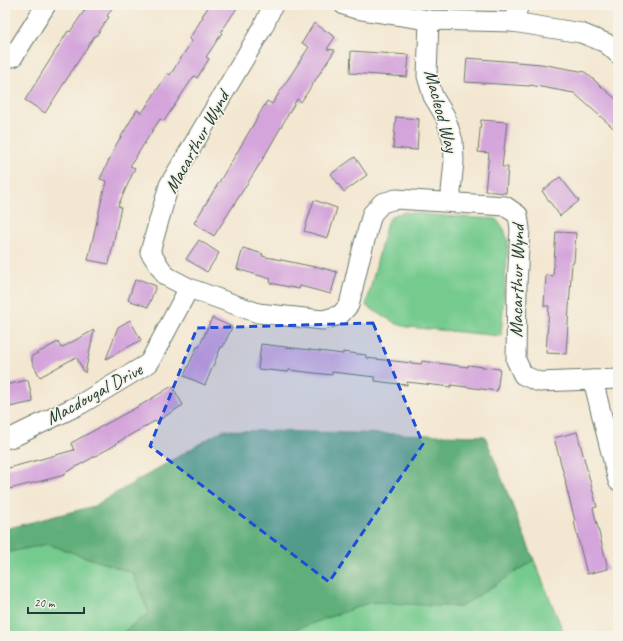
<svg xmlns="http://www.w3.org/2000/svg" width="623" height="641" viewBox="0 0 623 641" font-family="Caveat,sans-serif">
	<rect width="100%" height="100%" fill="#f7f3e8"/>
	<filter id="ink" filterUnits="userSpaceOnUse"><feTurbulence type="fractalNoise" baseFrequency=".025" numOctaves="2"/><feDisplacementMap in="SourceGraphic" scale="8" xChannelSelector="R" yChannelSelector="G"/><feConvolveMatrix kernelMatrix="1 2 1 2 8 2 1 2 1" color-interpolation-filters="sRGB"/></filter>
	<filter id="wash" filterUnits="userSpaceOnUse"><feTurbulence type="fractalNoise" baseFrequency=".012" numOctaves="4" result="noise"/><feDisplacementMap in="SourceGraphic" scale="16" xChannelSelector="R" yChannelSelector="G"/><feGaussianBlur stdDeviation="0.9" result="paint"/><feColorMatrix in="noise" values="0 0 0 0 0 0 0 0 0 0 0 0 0 0 0 0 0 1.4 0 .05"/><feComposite in="paint" operator="in"/></filter>
	<g filter="url(#wash)">
		<rect width="100%" height="100%" fill="#f3e7d1"/>
		<g fill="#75ca8e" stroke="#4a8461">
			<polygon points="404,212 442,216 496,219 504,229 508,241 501,336 407,327 397,324 366,306 387,222 393,215"/>
			<polygon points="47,544 133,573 149,613 121,634 121,636 5,636 5,553"/>
			<polygon points="534,560 565,636 277,636 371,602 460,607"/>
		</g>
		<polygon fill="#60ae79" stroke="#407656" points="223,430 485,436 534,560 460,607 371,602 277,636 121,636 121,634 149,613 133,573 47,544 5,553 5,529 94,506"/>
		<g id="blocks">
			<g fill="#d4a5db">
				<polygon points="88,5 114,5 107,16 109,17 96,36 95,35 45,113 25,100 68,31 70,32"/>
				<polygon points="210,5 239,5 221,32 222,33 206,57 209,59 197,78 194,76 164,121 160,119 130,166 135,168 118,206 121,207 109,264 88,260 106,181 100,179 116,145 137,110 142,113 168,73 170,75 192,41 189,39 203,17 202,16"/>
				<polygon points="314,23 335,37 327,49 335,50 301,102 297,99 261,162 214,236 194,223 235,156 267,101 272,104 309,47 302,43"/>
				<polygon points="351,51 409,55 407,77 350,73"/>
				<polygon points="467,58 505,61 541,64 585,72 618,101 618,132 574,93 530,85 530,86 465,82"/>
				<polygon points="396,117 419,119 417,150 393,148"/>
				<polygon points="481,120 507,122 502,167 508,167 506,193 485,191 489,153 478,152"/>
				<polygon points="355,157 367,175 344,192 331,174"/>
				<polygon points="560,177 579,201 560,216 542,191"/>
				<polygon points="314,200 337,208 328,238 304,231"/>
				<polygon points="556,232 576,233 574,262 572,262 566,354 546,353 549,306 544,306 546,275 553,276"/>
				<polygon points="199,240 219,253 207,272 186,259"/>
				<polygon points="243,248 263,254 262,256 315,267 315,266 337,272 331,294 300,286 299,289 270,283 271,279 237,269"/>
				<polygon points="135,280 141,280 156,286 148,307 128,300"/>
				<polygon points="212,318 232,327 223,347 221,347 205,385 184,376 197,347 199,347"/>
				<polygon points="130,320 141,340 106,359 118,327"/>
				<polygon points="94,330 85,373 76,357 40,377 32,362 32,356 58,342 61,348"/>
				<polygon points="261,344 343,354 343,352 366,355 366,358 421,364 422,361 468,367 468,365 500,369 497,391 451,385 451,387 407,382 407,385 375,381 375,377 332,372 332,375 289,370 288,372 258,369"/>
				<polygon points="28,380 33,402 5,408 5,385"/>
				<polygon points="172,386 183,405 156,422 155,421 116,443 117,444 65,473 65,475 5,490 5,469 74,450 71,443 141,405"/>
				<polygon points="577,432 597,507 593,508 608,569 587,574 574,522 575,521 565,482 566,482 554,438"/>
			</g>
		</g>
	</g>
	<g filter="url(#ink)">
		<use href="#blocks" fill-opacity="0" stroke="#69786b" stroke-width="1"/>
		<g fill="none" stroke-linecap="round" stroke-linejoin="round">
			<defs>
				<g id="minor">
					<polyline points="273,5 263,27 169,185 150,252 166,276 189,288 258,313 323,320 340,315 349,305 359,262 372,214 382,203 396,199 505,206 518,215 520,229 517,285 516,360 523,375 539,382 618,379"/>
					<polyline points="344,5 356,9 429,20 513,22 581,33 606,43 618,54"/>
					<polyline points="429,20 427,76 433,96 445,116 453,141 454,161 450,202"/>
					<polyline points="513,22 519,5"/>
					<polyline points="13,57 46,5"/>
					<polyline points="593,380 618,481"/>
					<polyline points="5,439 13,437 81,404 149,363 189,288"/>
				</g>
			</defs>
			<use href="#minor" stroke="#69786b" stroke-width="21"/>
			<use href="#minor" stroke="#fff" stroke-width="19"/>
		</g>
	</g>
	<path fill="#1d4ed8" fill-opacity="0.2" stroke="#1d4ed8" stroke-width="3" stroke-dasharray="8 5" stroke-linejoin="round" d="M373,323L423,444L329,582L150,446L197,328Z"/>
	<g text-anchor="middle" dominant-baseline="central" stroke-width="3.5" stroke-linejoin="round" paint-order="stroke">
		<g font-size="19" fill="#1f3d34" stroke="#f7f3e8">
			<text transform="translate(441 111) rotate(75)">Macleod Way</text>
			<text transform="translate(197 142) rotate(-61)">Macarthur Wynd</text>
			<text transform="translate(517 281) rotate(-89)">Macarthur Wynd</text>
			<text transform="translate(94 394) rotate(-29)">Macdougal Drive</text>
		</g>
	</g>
	<rect width="623" height="641" fill="none" stroke="#f7f3e8" stroke-width="20"/>
	<path d="M28 607v6h56v-6" fill="none" stroke="#1f3d34" stroke-width="2"/>
	<text x="34" y="607" font-size="12" fill="#1f3d34" stroke="#f7f3e8" stroke-width="3" paint-order="stroke">20 m</text>
</svg>
